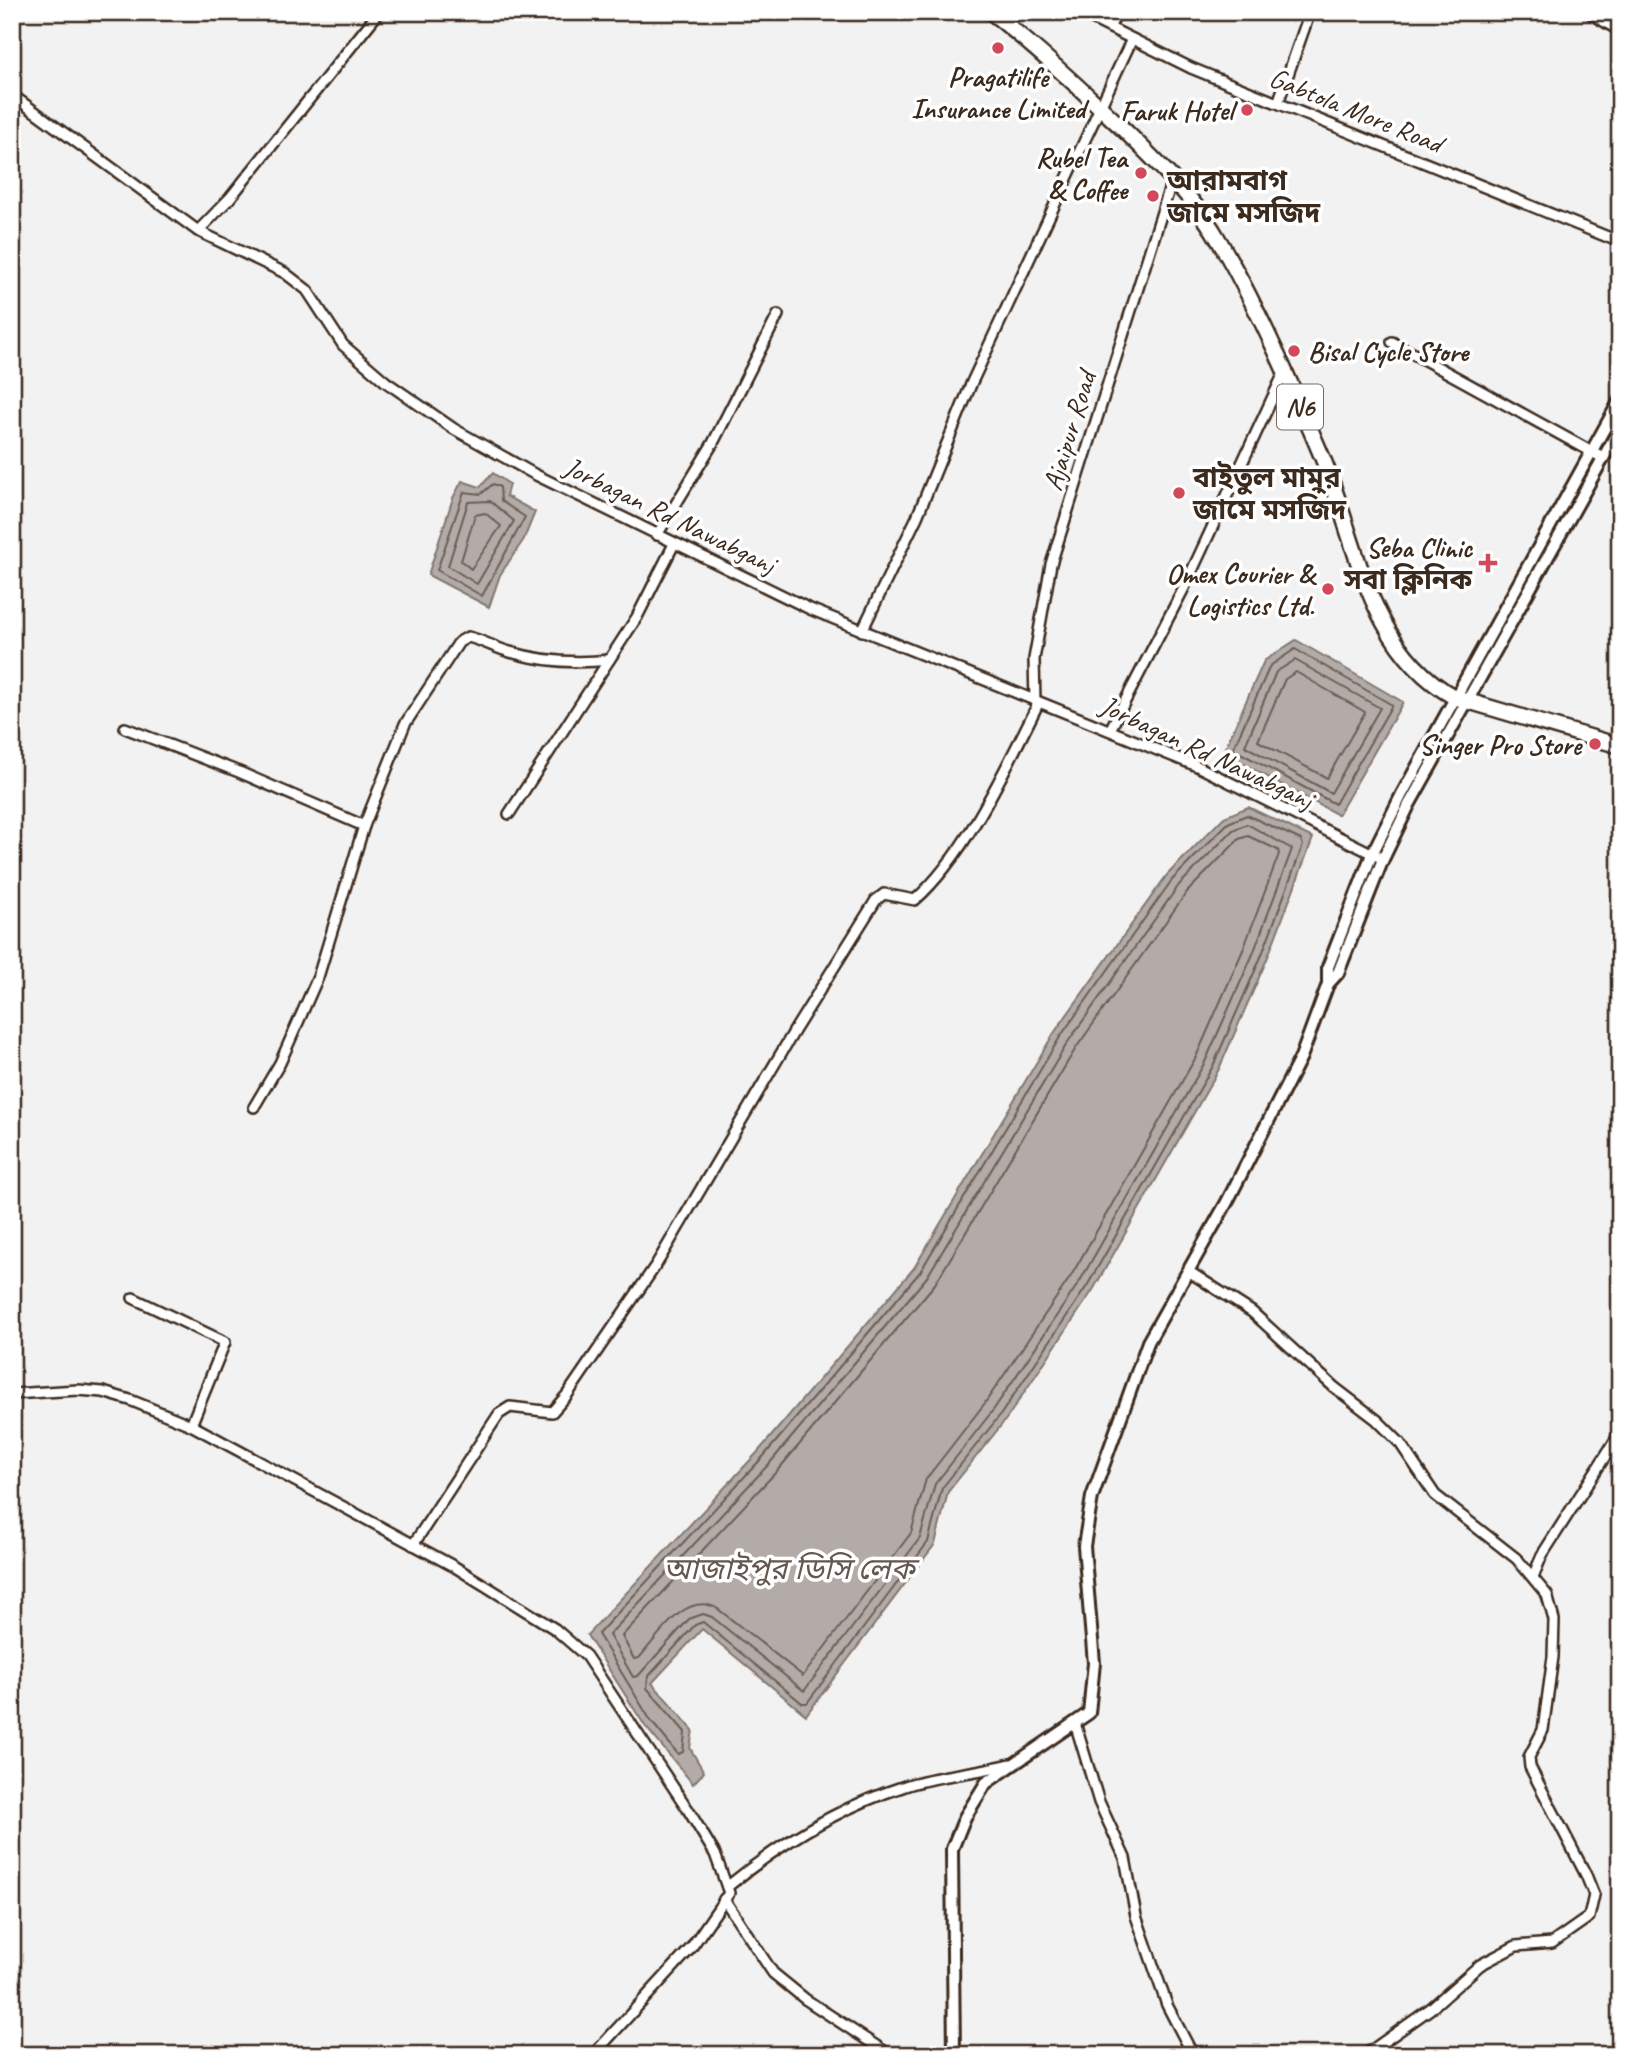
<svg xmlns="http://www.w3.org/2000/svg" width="1632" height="2067" viewBox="0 0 1632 2067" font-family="Caveat,'Noto Sans Bengali',sans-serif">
	<rect width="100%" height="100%" fill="#f3f2f2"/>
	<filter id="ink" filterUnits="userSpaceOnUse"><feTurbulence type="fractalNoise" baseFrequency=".0143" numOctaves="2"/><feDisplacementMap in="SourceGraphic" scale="14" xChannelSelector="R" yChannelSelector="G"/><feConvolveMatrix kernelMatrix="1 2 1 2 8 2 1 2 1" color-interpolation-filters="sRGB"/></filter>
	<g filter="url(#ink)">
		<g fill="#b2aba7" stroke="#827770" stroke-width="2">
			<polygon points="493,473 509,484 506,496 535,512 524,539 500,575 489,607 428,575 453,498 462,481 480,487"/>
			<polygon points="1296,640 1403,702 1338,815 1223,753 1264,661"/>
			<polygon points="1248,807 1313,838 1267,959 1219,1069 1093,1290 1007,1418 948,1492 935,1544 806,1715 702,1629 652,1683 693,1730 690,1748 704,1772 693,1784 645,1726 587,1635 757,1453 914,1268 1054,1033 1167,875 1224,817"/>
		</g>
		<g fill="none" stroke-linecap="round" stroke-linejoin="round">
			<g stroke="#6b5e55" stroke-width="2">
				<polygon points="493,484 500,487 501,501 525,517 482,596 437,570 464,492 481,494"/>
				<polygon points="490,501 514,521 477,584 448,566 468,502"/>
				<polygon points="485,513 501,526 471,569 461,561 475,515"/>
				<polygon points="1295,649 1392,705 1335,804 1233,749 1270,666"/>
				<polygon points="1295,660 1380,708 1331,793 1245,746 1276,672"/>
				<polygon points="1296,672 1365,712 1327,778 1258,741 1285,679"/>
				<polygon points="1247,815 1301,840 1303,845 1261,957 1213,1066 1087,1286 1001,1414 942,1488 928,1542 807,1703 802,1703 703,1622 695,1625 648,1677 647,1688 685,1732 683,1752 678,1754 651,1721 598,1634 762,1458 920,1272 1060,1037 1172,880 1228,823"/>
				<polygon points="1247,824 1292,849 1253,954 1205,1062 1080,1281 994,1409 935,1484 920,1538 804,1691 712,1617 703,1614 689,1619 638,1676 633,1677 609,1635 769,1464 927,1277 1068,1042 1179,885 1233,830"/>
				<path d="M1248,836L1278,850L1279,854L1243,950L1196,1057L1071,1276L985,1403L926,1479L911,1533L803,1676L718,1609C686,1589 658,1637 639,1658L634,1659L622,1636L777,1471L935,1284L1076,1048L1187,892L1239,839Z"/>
			</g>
			<defs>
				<g id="minor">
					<polyline points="1078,12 1191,68 1620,242"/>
					<polyline points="1588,12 1620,31"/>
					<polyline points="1110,26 1117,12"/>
					<polyline points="12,95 198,231 285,273 307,290 343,345 386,382 454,429 534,474 810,609 1197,766 1383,859"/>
					<polyline points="1278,103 1310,12"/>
					<polyline points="198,231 230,198 379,12"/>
					<polyline points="1392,342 1603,458"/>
					<polyline points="657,535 713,443 778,315"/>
					<polyline points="862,631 917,517 972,382 1132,39"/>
					<polyline points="1035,702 1034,659 1051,564 1173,177"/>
					<polyline points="125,728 239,772 364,826"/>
					<polyline points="1110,730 1184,588 1284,373"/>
					<polyline points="509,814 637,617 674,544"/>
					<path d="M254,1107L280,1063L318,977L364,826L405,724L459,642L468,637C482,640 495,648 510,652C544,662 574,664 609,660"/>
					<polyline points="1188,1271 1252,1312 1334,1387 1377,1420 1400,1443 1435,1495 1517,1559 1547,1595 1554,1620 1553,1657 1543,1730 1529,1757 1530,1767 1586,1875 1594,1895 1589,1917 1552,1943 1516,1946 1480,1965 1430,2009 1365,2055"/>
					<polyline points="133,1298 225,1342 191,1425"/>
					<polyline points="12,1394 78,1390 103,1392 130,1400 191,1425 455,1567 555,1629 586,1656 687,1808 715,1854 729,1893 691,1948 593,2055"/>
					<path d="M413,1545L499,1414L510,1407L552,1412L567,1395L656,1265L796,1028L876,900L884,894L915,900C967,854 1007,765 1038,704"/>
					<polyline points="1533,1577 1542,1555 1620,1433"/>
					<polyline points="1075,1723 1099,1802 1125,1858 1136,1916 1167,2005 1193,2055"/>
					<path d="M727,1887C779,1844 840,1807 905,1786C938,1775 976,1773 1010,1764"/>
					<polyline points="724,1899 773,1973 805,1999 890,2055"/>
				</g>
				<g id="tertiary">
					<polyline points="1328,984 1338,973 1383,859 1409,805 1620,428"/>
					<polyline points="954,2055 952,1849 965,1817 986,1783 1089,1713 1094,1663 1084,1546 1092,1497 1148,1342 1227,1202 1301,1057 1328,984 1328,967 1372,854 1402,794 1620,400"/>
				</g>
				<path id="trunk" d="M991,12C1037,48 1080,88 1122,128C1158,163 1196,199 1221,244C1260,312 1292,386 1323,459C1358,544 1367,647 1454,697L1620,746"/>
			</defs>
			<use href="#minor" stroke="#3b2a1e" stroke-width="14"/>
			<use href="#tertiary" stroke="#3b2a1e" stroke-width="16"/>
			<use href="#trunk" stroke="#3b2a1e" stroke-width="19"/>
			<use href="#minor" stroke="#fff" stroke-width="9"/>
			<use href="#tertiary" stroke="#fff" stroke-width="10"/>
			<use href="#trunk" stroke="#fff" stroke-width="14"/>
		</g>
	</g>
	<g fill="#d1495b" stroke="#fff" stroke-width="2.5">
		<circle cx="998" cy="48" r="7"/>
		<circle cx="1247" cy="110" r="7"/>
		<circle cx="1141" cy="173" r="7"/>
		<circle cx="1153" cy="196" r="7"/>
		<circle cx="1294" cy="351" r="7"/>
		<circle cx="1179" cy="493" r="7"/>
		<path d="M1484.5 552.5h7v7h7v7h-7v7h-7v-7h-7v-7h7z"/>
		<circle cx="1328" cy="589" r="7"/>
		<circle cx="1595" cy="744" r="7"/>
	</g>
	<g text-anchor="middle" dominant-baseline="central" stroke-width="7" stroke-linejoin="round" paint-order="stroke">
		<rect fill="#fff" stroke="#766a62" stroke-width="2" x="1277" y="384.5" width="46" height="45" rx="5"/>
		<g font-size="26" font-weight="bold" fill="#3b2a1e">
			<text x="1300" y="407">N6</text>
		</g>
		<g font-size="28" font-weight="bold" fill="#3b2a1e" stroke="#fff" text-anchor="end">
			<text x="998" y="76" text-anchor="middle">Pragatilife<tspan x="998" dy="32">Insurance Limited</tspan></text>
			<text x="1233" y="110">Faruk Hotel</text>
			<text x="1127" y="157">Rubel Tea<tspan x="1127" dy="32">&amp; Coffee</tspan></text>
			<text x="1167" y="180" text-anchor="start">আরামবাগ<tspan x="1167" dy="32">জামে মসজিদ</tspan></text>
			<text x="1308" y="351" text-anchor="start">Bisal Cycle Store</text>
			<text x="1193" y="477" text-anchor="start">বাইতুল মামুর<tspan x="1193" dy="32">জামে মসজিদ</tspan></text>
			<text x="1472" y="547">Seba Clinic<tspan x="1472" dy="32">সবা ক্লিনিক</tspan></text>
			<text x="1314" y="573">Omex Courier &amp;<tspan x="1314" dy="32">Logistics Ltd.</tspan></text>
			<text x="1581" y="744">Singer Pro Store</text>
		</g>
		<g font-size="28" fill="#3b2a1e" stroke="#fff">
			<text transform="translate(1356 110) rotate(22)">Gabtola More Road</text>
			<text transform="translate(1069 431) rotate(-73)">Ajaipur Road</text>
			<text transform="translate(670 515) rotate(26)">Jorbagan Rd Nawabganj</text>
			<text transform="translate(1207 752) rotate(25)">Jorbagan Rd Nawabganj</text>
		</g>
		<g font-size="30" font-style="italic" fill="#65574e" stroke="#fff">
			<text x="789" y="1569">আজাইপুর ডিসি লেক</text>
		</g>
	</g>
	<rect width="1632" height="2067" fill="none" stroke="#fff" stroke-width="42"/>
	<rect x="21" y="21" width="1590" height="2025" fill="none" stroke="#3b2a1e" stroke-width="2.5" filter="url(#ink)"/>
</svg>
